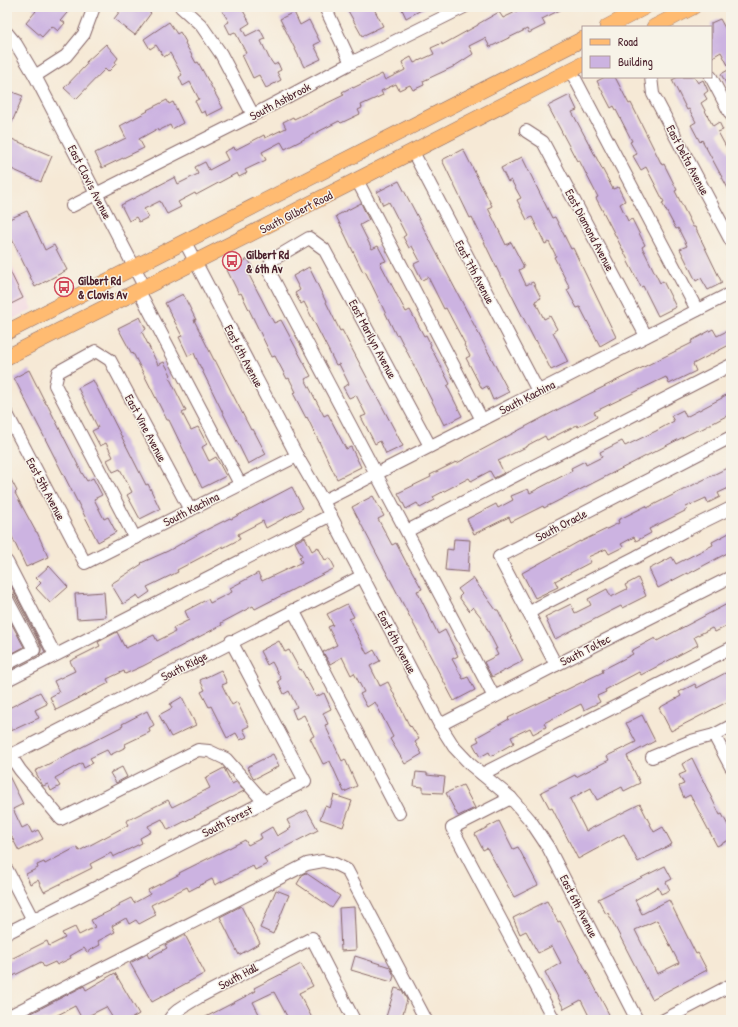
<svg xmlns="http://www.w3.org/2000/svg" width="738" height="1027" viewBox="0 0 738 1027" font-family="'Patrick Hand',sans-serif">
	<rect width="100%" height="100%" fill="#f7f3e8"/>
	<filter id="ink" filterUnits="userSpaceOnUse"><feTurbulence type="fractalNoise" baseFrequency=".025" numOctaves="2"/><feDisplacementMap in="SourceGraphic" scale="8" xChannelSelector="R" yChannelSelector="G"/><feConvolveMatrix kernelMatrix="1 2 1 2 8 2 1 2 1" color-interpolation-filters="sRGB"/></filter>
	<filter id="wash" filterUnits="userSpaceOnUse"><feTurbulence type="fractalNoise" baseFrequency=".012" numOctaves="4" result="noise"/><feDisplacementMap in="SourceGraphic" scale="16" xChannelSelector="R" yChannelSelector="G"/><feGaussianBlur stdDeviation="0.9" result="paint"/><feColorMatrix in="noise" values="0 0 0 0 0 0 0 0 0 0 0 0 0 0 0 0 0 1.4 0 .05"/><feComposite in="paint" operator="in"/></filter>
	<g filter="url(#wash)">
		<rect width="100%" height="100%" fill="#f6e9d6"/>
		<polygon fill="#f2cfe0" points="7,256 33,309 7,322"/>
		<g id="blocks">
			<g fill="#ccb3e1" fill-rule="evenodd">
				<polygon points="32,7 72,7 61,20 65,23 58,31 52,26 42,37 26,23 36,11"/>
				<polygon points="123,7 130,7 137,12 141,7 143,7 151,13 135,35 114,19"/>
				<polygon points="220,7 241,7 250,23 242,28 246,36 260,29 265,39 261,41 269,58 274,65 278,63 281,70 277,72 281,80 266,88 259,75 253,78 242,55 246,53 235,32 230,34 225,24 229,22"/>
				<polygon points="346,7 373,7 383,26 362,36"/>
				<polygon points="401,7 427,7 406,18"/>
				<polygon points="526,7 566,7 542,19 545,25 529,33 527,29 490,47 485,38 469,46 473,54 453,67 423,81 424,85 413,90 410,85 399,90 396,84 381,91 383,95 361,105 362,108 358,110 360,114 341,123 339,121 285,149 281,142 262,152 266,160 245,170 247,173 239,177 237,173 196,195 195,193 178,202 181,207 167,214 160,201 144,209 149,217 139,222 136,217 129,221 121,205 175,177 178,184 198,174 195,167 205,162 209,170 228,160 224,152 234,147 235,150 264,135 265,138 286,128 283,122 293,117 294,119 344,95 342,92 352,87 353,88 382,74 385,80 405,70 402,62 411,57 414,63 434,54 431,48 442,43 442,45 478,25 478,24 499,12 503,18"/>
				<polygon points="294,12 300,25 309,20 320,42 314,45 321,59 304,67 280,19"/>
				<polygon points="720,19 731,39 731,93 721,74 730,69 721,52 711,58 711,23"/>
				<polygon points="169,22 177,34 180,32 186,42 185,43 196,63 198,62 223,108 207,116 205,111 201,113 195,101 199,99 190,82 183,86 179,77 182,75 170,53 164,57 156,45 150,49 144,39"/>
				<polygon points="106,44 118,58 115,62 116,64 108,72 105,69 76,99 64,88 87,64 86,62"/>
				<polygon points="605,77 615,77 629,104 631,103 662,165 664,164 677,190 675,191 693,227 695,227 722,283 708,290 701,278 696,281 680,249 687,246 678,228 676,229 662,203 664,202 646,167 641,170 633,156 637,154 630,142 632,141 614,106 611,108 597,81"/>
				<polygon points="678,77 694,77 698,83 703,80 708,91 704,94 707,99 701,103 713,126 719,122 723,130 718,132 731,156 731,194 702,140 700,142 691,125 696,122 689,109 687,110 672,80"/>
				<polygon points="7,90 23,96 7,134"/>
				<polygon points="570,95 577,110 572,112 613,189 618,187 625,201 620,204 628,221 632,219 645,245 642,247 660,283 663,281 676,307 658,316 643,286 641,287 627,260 628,260 596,198 598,197 579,160 577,161 548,106"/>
				<polygon points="167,100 169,104 173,102 183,123 172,129 170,125 158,131 157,129 139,139 144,148 102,168 95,153 126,138 120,126 148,111 147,110"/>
				<polygon points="7,137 52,156 41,182 7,167"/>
				<polygon points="463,149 492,206 488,208 506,245 511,242 524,267 519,270 526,285 533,282 541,298 535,301 544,319 550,316 557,329 553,332 568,362 551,370 536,340 535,341 503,278 502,279 472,217 470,218 442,160"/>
				<polygon points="522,157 552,218 555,217 571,249 573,248 616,337 600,346 580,307 577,308 567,290 570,288 554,257 556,256 549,242 545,244 532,217 527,220 517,200 521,198 511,180 508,182 501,168"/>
				<polygon points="399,181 509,392 493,400 487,386 482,389 466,358 470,356 464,345 465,344 446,308 444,309 428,277 422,280 414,264 420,261 412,246 409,248 403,237 406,235 389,202 383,205 377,192"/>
				<polygon points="361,203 369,220 360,225 372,249 378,246 386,261 380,263 406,312 410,310 424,336 426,335 431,345 430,346 450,384 447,386 462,416 444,425 398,334 396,335 383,308 365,271 363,272 336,216"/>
				<polygon points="27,211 45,250 54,245 67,270 35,287 7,229 7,220"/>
				<polygon points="248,259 254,270 248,273 274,323 281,320 311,376 305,379 324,416 328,414 346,449 351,447 361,467 337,479 307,417 306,418 293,393 296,392 289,378 287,379 275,356 272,357 241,293 239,294 227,270"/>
				<polygon points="7,265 23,298 7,306"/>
				<polygon points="309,267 340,331 342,330 403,446 386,454 380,441 375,444 361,417 366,415 356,395 349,398 343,387 349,384 339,364 336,365 304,302 301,304 295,293 300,290 293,276"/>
				<polygon points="183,294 196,320 194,320 214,360 215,360 251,430 253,429 266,454 248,464 197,360 194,353 188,356 179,337 182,336 165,303"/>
				<polygon points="140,317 146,329 142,332 158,365 164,362 171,375 169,377 186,411 182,413 191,430 198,427 207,444 202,447 209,461 216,457 226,476 202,488 169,420 167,420 133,353 132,354 118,328"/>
				<polygon points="713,329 717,336 731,329 731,344 693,364 696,371 669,384 666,377 594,412 597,417 578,427 577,425 547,440 545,436 528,445 528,446 498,461 504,473 494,478 490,471 471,481 469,478 433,497 435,500 420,508 417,503 406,509 398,493 431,477 430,475 456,462 457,463 559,409 692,343 691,341"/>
				<polygon points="29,370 46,404 47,404 82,473 87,481 93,478 102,495 94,499 104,519 108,517 116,532 98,542 14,378"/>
				<polygon points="93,380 146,485 148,484 160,509 140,519 127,495 132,492 120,469 113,472 107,460 113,457 106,443 100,446 92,431 98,428 78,388"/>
				<polygon points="731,393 731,415 730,414 700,430 699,429 544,508 543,506 511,522 509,517 474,534 467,519 496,504 498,508 513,500 511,496 528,489 530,493 572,471 571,468 585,461 586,465 602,457 600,452 622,441 625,446 656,431 674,421 671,416 683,410 686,417 722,398 722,397"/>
				<polygon points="731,466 731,487 718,493 720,497 708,503 706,498 686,507 687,510 649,529 651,533 636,541 634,537 621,544 623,547 609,554 606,549 588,557 591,562 555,581 558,587 535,598 522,573 580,541 580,542 619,523 618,520 646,506 647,508"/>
				<polygon points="7,472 17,491 15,493 36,532 37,532 48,557 26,567 7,526"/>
				<polygon points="292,487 303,508 266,528 263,521 238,534 240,539 223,548 223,546 177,570 178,572 147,587 150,592 140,599 137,595 123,604 111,584 142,564 141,563 168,551 204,531 230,518 231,519"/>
				<polygon points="373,496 384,516 378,519 392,545 396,543 407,564 408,564 422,589 417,591 438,634 445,630 458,656 452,659 463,679 468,677 475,690 454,701 352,507"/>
				<polygon points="731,532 731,551 688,574 687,573 658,588 649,569 672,557 676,564 713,545 712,542"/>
				<polygon points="305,537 312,551 318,547 325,560 330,558 335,568 255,609 253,606 221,623 222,625 143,666 125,674 124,671 107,679 109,683 56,710 50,697 59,692 54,681 75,671 70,661 100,646 98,642 117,632 124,646 125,645 126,648 154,635 157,641 175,632 173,628 189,620 185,611 208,599 210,603 232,592 230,588 258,573 262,581 302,562 299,557 302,556 295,542"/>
				<polygon points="454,539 470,540 468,572 445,570 447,549 453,550"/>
				<polygon points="49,566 68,587 50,603 36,588 41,583 36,578"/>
				<polygon points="7,578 45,652 39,655 41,651 41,646 14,595 11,592 7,592"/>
				<polygon points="473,578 496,610 498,610 523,661 492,677 484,662 498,655 495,649 497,649 481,617 473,607 469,611 459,597 462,594 458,589"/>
				<polygon points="638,578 646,596 622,608 621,606 555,639 545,617 571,604 575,613 591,605 588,599 607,589 611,597 627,589 625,585"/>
				<polygon points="104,592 106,617 77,619 75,594"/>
				<polygon points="731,602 731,624 715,632 712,628 694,637 698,645 641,675 639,672 605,690 606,692 597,696 600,702 584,710 581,704 544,723 546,727 533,734 530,728 511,737 514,743 491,756 489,752 480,757 473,744 479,741 477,737 509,719 508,718 603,672 602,670 633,654 631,651 655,638 657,641"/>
				<polygon points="347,604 354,617 349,619 367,654 374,650 380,661 370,666 380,686 388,682 410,727 411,726 419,739 415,742 422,754 405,764 390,739 393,737 375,702 367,707 360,694 364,692 354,673 351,675 342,657 330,664 323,652 337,645 328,627 333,625 327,614"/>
				<polygon points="7,615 24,647 9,655 7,651"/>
				<polygon points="279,641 285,652 289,650 300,670 301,669 316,697 324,693 331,709 323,713 328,724 325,725 342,761 345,759 357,786 344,792 330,761 323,764 310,738 314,736 304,715 296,719 292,709 297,707 289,691 284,694 278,681 281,679 272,662 267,665 260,651"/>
				<polygon points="221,670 227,683 222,685 232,705 237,702 249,726 243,729 247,737 240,740 236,733 227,738 211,706 209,707 201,692 205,690 200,680"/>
				<polygon points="731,670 731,700 671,731 659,708 681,696 679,692 695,684 697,688"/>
				<polygon points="40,692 47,704 35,710 39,718 11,731 10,727 7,728 7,709"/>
				<polygon points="182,697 196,725 171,737 159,715 172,708 170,704"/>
				<polygon points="147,711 154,725 149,728 150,732 125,744 126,747 110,755 107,750 90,758 93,763 84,768 82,763 55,778 60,786 51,791 48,784 43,786 35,771 123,726 122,724"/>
				<polygon points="642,715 655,741 627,756 640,783 624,791 622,787 597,800 591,788 570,799 586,831 640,804 654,832 663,827 672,844 638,862 624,834 578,859 552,808 550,809 541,792 575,775 576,777 609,760 607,756 636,742 626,723"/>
				<polygon points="273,754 279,766 254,779 247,767"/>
				<polygon points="692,758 720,815 722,814 731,831 731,839 717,846 690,795 684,798 679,786 684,784 679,775 686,772 682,764"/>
				<polygon points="122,767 127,777 116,783 110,773"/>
				<polygon points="224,768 232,784 236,782 244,791 168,830 162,819 148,826 151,832 140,838 142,843 113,857 111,853 90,864 92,868 44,892 38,880 30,884 26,874 38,868 37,865 44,862 45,864 77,847 79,851 128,825 126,821 168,800 172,807 210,788 205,778"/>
				<polygon points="7,772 23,804 13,809 22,828 28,825 32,833 38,830 43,839 19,851 7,828"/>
				<polygon points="416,772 427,773 427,775 445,777 443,793 423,792 423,787 414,786"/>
				<polygon points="463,785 475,808 458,816 446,793"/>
				<polygon points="334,795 352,801 343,827 320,819 325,806 330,808"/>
				<polygon points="307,810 318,830 264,858 267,864 255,870 253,866 215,885 212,879 189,891 187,887 151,905 156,915 139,924 136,920 129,924 126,918 112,926 115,932 98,941 100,945 87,952 84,948 70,956 71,958 57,965 55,962 44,967 41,962 7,979 7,961 47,941 49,946 65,938 62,933 75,927 79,935 95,927 91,920 120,906 119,904 131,898 134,903 150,894 148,890 180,874 179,873 245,840 248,845 262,838 260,834 272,827 277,836 291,828 287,820"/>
				<polygon points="499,821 513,849 518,847 538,885 514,897 487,848 483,850 475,834"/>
				<path d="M665,866L672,879L666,882L670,890L661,894L658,887L635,900L642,914L669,900L696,954L698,953L707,970L652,999L608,913L606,914L598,899ZM657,920L679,963L657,974L635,930Z"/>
				<polygon points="306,873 340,896 332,908 297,884 303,874"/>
				<polygon points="276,890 289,895 273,934 260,928"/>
				<polygon points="547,901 558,922 560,921 612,1020 591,1020 581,1000 564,1009 545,972 561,963 552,946 538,953 526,931 520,934 513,918"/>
				<polygon points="241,906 260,943 239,955 220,917"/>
				<polygon points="354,907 356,950 341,951 339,908"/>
				<polygon points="185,935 205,973 152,1002 130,963 147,954 149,958 167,948 165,945"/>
				<polygon points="355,956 390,967 394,976 392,982 351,970"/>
				<polygon points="301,964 313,986 299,993 313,1020 289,1020 274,992 253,1002 262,1020 200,1020 256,991 254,988"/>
				<polygon points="115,973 139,1014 129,1020 114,1020 106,1007 82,1019 75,1006 48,1020 18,1020 84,986 86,990"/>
				<polygon points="395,988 402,990 407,1000 401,1020 385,1020"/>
			</g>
		</g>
	</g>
	<g filter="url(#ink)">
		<use href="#blocks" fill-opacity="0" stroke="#866667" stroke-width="1"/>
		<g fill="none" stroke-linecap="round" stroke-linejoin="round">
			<defs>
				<g id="minor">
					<polyline points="181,7 201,25 221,54 253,115"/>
					<polyline points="325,7 351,63"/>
					<polyline points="7,33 16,44 35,76 145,288"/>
					<polyline points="571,71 697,310"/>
					<polyline points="35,76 66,56 84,34 94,7"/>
					<polyline points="651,77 653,94 731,241"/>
					<polyline points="711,77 731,115"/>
					<polyline points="526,131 543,142 646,336"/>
					<polyline points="413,152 538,391"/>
					<polyline points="357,180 482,420"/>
					<polyline points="72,206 253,115 351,63 464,7"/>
					<polyline points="185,242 297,456 323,501 440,725 454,747 471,765 511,798 530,820 548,847 637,1020"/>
					<polyline points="139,291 240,484"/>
					<polyline points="7,414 85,563 297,456"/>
					<path d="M430,446L324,249L309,238L272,260L268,269C343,412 420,554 494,697"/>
					<polyline points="323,501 731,293"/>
					<polyline points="407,531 731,365"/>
					<polyline points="135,538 55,385 58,372 96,351 110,360 190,510"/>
					<polyline points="7,562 55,655"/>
					<polyline points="7,599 34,650 7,664"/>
					<polyline points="293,610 399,813"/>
					<polyline points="529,613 540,606 636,557 684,531 731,508"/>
					<polyline points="556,665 499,557 731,437"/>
					<polyline points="7,680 331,515"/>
					<polyline points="440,725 556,665 731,577"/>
					<polyline points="714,735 731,767"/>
					<polyline points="10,755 20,770 61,819 198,750 209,751 226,759 264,802"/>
					<polyline points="7,757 362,576"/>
					<polyline points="652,757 691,741 714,735 731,726"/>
					<polyline points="482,774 731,648"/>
					<polyline points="511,798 452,828 554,1020"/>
					<polyline points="7,870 33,920"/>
					<polyline points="7,933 305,781 231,641"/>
					<polyline points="7,1017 307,864 323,861 335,864 347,870 426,1020"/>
					<path d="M169,1020C175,1010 189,1003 199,997L312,938L354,1020"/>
					<polyline points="664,1020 731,985"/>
				</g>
				<g id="major">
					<polyline points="607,27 645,7"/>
					<polyline points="654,27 693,7"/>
					<polyline points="7,332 583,39"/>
					<polyline points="7,357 357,180 583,64"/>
				</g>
			</defs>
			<use href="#minor" stroke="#866667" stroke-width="14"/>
			<use href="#major" stroke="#866667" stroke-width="16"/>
			<use href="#minor" stroke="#fff" stroke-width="12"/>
			<use href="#major" stroke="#ffbb71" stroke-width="15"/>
		</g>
	</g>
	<defs>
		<symbol id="bus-ring" viewBox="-11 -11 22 22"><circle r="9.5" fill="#f7f3e8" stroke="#d1495b" stroke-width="1.5"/><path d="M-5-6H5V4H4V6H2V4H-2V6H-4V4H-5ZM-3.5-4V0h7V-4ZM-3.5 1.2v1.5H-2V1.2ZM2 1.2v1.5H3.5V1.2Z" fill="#d1495b"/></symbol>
	</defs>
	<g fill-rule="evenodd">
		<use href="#bus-ring" x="221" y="250" width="22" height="22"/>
		<use href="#bus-ring" x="53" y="276" width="22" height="22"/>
	</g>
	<g text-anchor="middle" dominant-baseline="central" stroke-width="3" stroke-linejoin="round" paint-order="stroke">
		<g font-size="12" fill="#4a1f2b" stroke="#f7f3e8">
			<text transform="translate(280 101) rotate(-28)">South Ashbrook</text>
			<text transform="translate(688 160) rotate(62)">East Delta Avenue</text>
			<text transform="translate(90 182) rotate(63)">East Clovis Avenue</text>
			<text transform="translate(296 212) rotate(-27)">South Gilbert Road</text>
			<text transform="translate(590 230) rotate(62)">East Diamond Avenue</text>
			<text transform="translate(475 272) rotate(62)">East 7th Avenue</text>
			<text transform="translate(373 339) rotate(62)">East Marilyn Avenue</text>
			<text transform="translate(244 356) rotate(62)">East 6th Avenue</text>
			<text transform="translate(527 397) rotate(-27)">South Kachina</text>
			<text transform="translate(146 428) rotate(62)">East Vine Avenue</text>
			<text transform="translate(46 489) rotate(62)">East 5th Avenue</text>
			<text transform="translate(191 509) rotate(-27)">South Kachina</text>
			<text transform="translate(561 525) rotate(-27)">South Oracle</text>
			<text transform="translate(397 642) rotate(62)">East 6th Avenue</text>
			<text transform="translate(585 650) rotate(-27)">South Toltec</text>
			<text transform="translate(184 666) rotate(-27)">South Ridge</text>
			<text transform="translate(227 821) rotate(-27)">South Forest</text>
			<text transform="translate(579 906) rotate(63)">East 6th Avenue</text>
			<text transform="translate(238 976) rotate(-28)">South Hall</text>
		</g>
		<g font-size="12" font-weight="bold" fill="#4a1f2b" stroke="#f7f3e8" text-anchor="start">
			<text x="246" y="254">Gilbert Rd<tspan x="246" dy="14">&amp; 6th Av</tspan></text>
			<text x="78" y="280">Gilbert Rd<tspan x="78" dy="14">&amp; Clovis Av</tspan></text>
		</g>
	</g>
	<rect width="738" height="1027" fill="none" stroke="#f7f3e8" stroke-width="24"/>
	<rect x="582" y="26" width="130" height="52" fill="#f7f3e8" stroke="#b29e9c"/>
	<rect x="590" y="39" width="20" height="6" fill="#ffbb71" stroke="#b29e9c"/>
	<text x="618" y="46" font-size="12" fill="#4a1f2b">Road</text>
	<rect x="590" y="56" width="20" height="12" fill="#ccb3e1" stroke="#b29e9c"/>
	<text x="618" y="66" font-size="12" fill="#4a1f2b">Building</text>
</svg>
